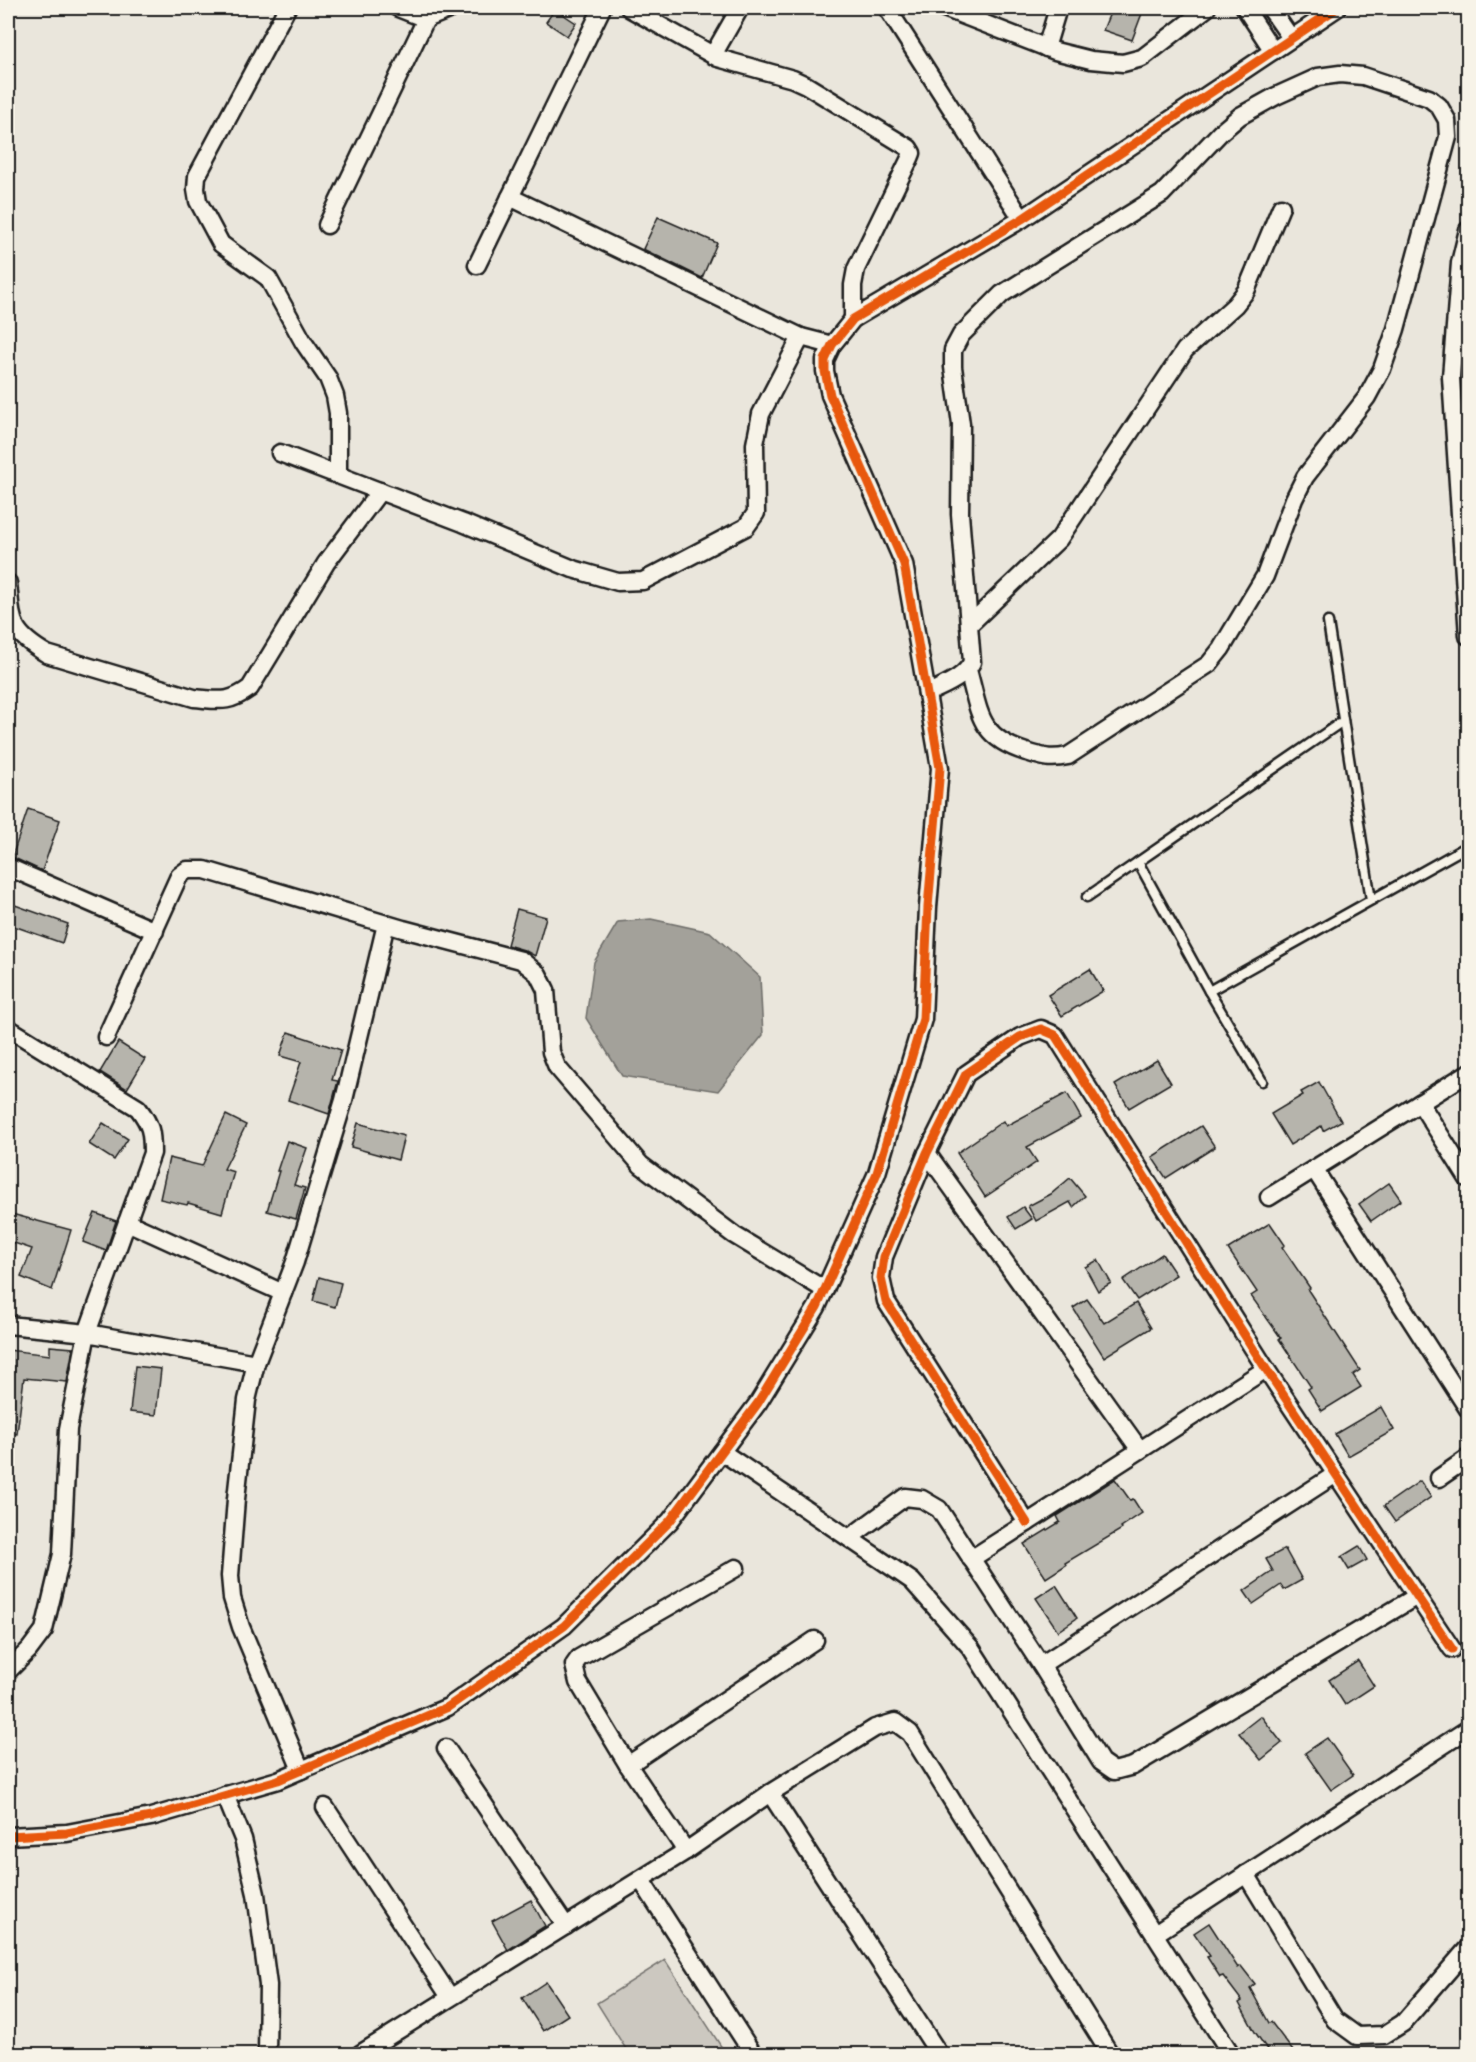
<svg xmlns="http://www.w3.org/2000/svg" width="1476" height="2062" viewBox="0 0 1476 2062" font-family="'Indie Flower',sans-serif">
	<rect width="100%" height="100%" fill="#eae6dc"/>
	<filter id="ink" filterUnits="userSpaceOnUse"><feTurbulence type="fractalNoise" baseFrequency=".0167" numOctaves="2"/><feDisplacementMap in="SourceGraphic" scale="12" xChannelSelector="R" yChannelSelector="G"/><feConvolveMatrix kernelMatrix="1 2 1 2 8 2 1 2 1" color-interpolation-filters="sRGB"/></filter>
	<g filter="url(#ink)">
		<polygon fill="#ccc8c0" stroke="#74726e" stroke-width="1.5" points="665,1960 726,2054 629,2054 597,2003"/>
		<polygon fill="#a3a19a" stroke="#6d6c68" stroke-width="1.5" points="651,919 710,932 760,977 763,1035 718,1091 622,1076 586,1018 594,962 618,922"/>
		<g fill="#b6b4ac" stroke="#1c1c1c" stroke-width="1.5">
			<polygon points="1112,8 1144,8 1132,40 1103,30"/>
			<polygon points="555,9 576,23 567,36 546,22"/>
			<polygon points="658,217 717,243 702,278 643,249"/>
			<polygon points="28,809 60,820 42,871 12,857"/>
			<polygon points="15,905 68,924 62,943 8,924"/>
			<polygon points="517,909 546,917 535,956 524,950 507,945"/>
			<polygon points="1090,969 1103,991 1062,1016 1048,995"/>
			<polygon points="288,1032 341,1050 332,1080 338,1081 329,1114 288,1100 301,1062 280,1056"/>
			<polygon points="118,1042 145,1059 127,1089 100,1072"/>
			<polygon points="1157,1060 1171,1083 1129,1108 1115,1085"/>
			<polygon points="1319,1082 1341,1121 1323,1131 1321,1126 1290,1145 1271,1114 1303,1095 1301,1092"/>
			<polygon points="1067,1093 1081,1118 1027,1147 1037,1162 985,1197 957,1153 1003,1121 1006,1126"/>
			<polygon points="226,1115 246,1125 224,1169 234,1172 222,1213 188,1203 187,1205 160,1199 169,1158 202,1166"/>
			<polygon points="103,1123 128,1139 114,1160 89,1144"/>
			<polygon points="358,1123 404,1136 398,1160 351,1147"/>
			<polygon points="1201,1126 1215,1147 1166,1178 1152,1157"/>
			<polygon points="287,1141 307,1148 294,1185 305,1188 296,1219 267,1211 279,1171 277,1171"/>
			<polygon points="1070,1178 1085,1196 1073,1207 1070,1202 1036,1221 1028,1206 1051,1194"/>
			<polygon points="1389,1183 1401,1200 1371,1221 1359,1204"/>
			<polygon points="1023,1207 1032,1219 1016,1229 1008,1217"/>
			<polygon points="8,1213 71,1230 52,1290 21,1277 32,1249 8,1241"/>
			<polygon points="95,1213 116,1221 106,1251 83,1242"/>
			<polygon points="1270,1223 1285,1245 1282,1247 1310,1288 1308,1290 1360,1370 1353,1375 1361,1387 1322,1411 1308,1389 1311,1387 1279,1339 1281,1338 1251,1296 1257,1292 1228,1249"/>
			<polygon points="1162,1254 1176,1275 1137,1300 1123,1280"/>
			<polygon points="1098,1260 1111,1283 1098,1291 1085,1267"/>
			<polygon points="319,1277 341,1283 335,1307 313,1301"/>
			<polygon points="1087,1299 1104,1323 1136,1303 1151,1328 1104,1357 1073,1308"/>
			<polygon points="50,1346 73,1348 67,1382 24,1378 17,1434 8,1433 8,1350 50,1355"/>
			<polygon points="135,1366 161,1369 156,1415 130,1412"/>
			<polygon points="1381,1407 1394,1430 1348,1456 1335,1434"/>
			<polygon points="1115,1479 1130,1500 1133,1499 1142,1513 1121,1527 1122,1529 1065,1563 1066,1565 1046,1578 1024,1544 1060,1522 1057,1516"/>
			<polygon points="1420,1481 1431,1497 1395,1522 1384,1506"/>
			<polygon points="1359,1546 1367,1560 1349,1570 1341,1557"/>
			<polygon points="1285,1549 1302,1580 1284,1590 1281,1585 1253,1604 1244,1591 1273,1571 1266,1559"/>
			<polygon points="1056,1585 1077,1618 1058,1631 1036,1598"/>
			<polygon points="1358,1661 1374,1686 1345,1705 1329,1680"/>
			<polygon points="1261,1716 1282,1743 1261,1760 1239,1733"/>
			<polygon points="1327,1738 1353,1775 1331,1790 1305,1753"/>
			<polygon points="531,1900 545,1926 508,1950 492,1921"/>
			<polygon points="1209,1923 1238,1968 1241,1966 1255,1984 1250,1988 1269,2023 1271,2022 1296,2055 1271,2055 1255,2032 1239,2003 1242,2001 1223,1976 1220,1977 1207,1957 1210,1956 1194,1933"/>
			<polygon points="546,1982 568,2015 543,2031 522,1998"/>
		</g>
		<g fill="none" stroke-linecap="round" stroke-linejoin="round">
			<defs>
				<g id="lane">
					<polyline points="1328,622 1371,900"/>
					<polyline points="1138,862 1209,991 1262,1081"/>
					<polyline points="1087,897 1343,721"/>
					<polyline points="1209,991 1468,846"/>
				</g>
				<g id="street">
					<polyline points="287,8 197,176 196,189 198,201 221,244 268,278 304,343 328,378 335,396 338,413 338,475"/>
					<polyline points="398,8 426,19 453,8"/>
					<polyline points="629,8 718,58 793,79 806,85 909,148 912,153 910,158 856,269 853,285 853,319"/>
					<polyline points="887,8 1022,219"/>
					<polyline points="944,8 1055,51 1091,60 1123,63 1142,58 1207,8"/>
					<polyline points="1245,8 1273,51"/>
					<polyline points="1270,8 1291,38"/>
					<polyline points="1046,48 1058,8"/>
					<polyline points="713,55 740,8"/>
					<polyline points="510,197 801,337 832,345"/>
					<polyline points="327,225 426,19"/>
					<polyline points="1468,230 1460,263 1451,377 1468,636"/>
					<polyline points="477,265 602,8"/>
					<polyline points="280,453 463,523 573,569 618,582 643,581 746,527 756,513 755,444 761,414 801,337"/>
					<path d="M8,583C12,623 10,632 47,654L194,698C219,700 228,704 250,688L326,563L380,491"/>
					<polyline points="969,625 1059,539 1185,350 1235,305 1246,291 1281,207"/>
					<path d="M927,694C943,685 964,679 972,662L960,514L961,424L953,367V350L961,335L1002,294L1162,194L1221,132L1240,116L1276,96L1318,77L1340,74L1363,76L1429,98L1439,106L1447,120L1448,137L1396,329L1382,369L1367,397L1305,477L1294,499L1265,576L1221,649L1209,664L1068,756C1049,760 1044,757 1026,752C978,737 980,713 968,670"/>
					<polyline points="8,867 155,931"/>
					<path d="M8,1028L138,1108C151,1125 152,1132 152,1153L87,1333L68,1429L62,1554L44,1630L29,1650L8,1671"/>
					<polyline points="106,1037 179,876 187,870 205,870 403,929 521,960 538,974 546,990 551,1052 557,1067 641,1165 734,1235 825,1290"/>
					<polyline points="1420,1103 1468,1179"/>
					<polyline points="927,1153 1140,1450"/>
					<polyline points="1314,1169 1468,1409"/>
					<polyline points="1269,1197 1468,1073"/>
					<polyline points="127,1222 283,1293"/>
					<polyline points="8,1325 87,1333 256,1363"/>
					<polyline points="722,1452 912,1581 971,1648 1231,2054"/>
					<polyline points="1439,1478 1468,1458"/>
					<polyline points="1027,1523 886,1301 881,1278 884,1257 927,1153 966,1074 1020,1037 1041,1029 1055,1035 1266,1369 1452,1649"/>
					<polyline points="849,1538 905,1497 922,1499 939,1509 1041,1665 1101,1762 1114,1771 1133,1766 1417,1596"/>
					<polyline points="971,1559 1266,1369"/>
					<polyline points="1041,1665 1336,1474"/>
					<polyline points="446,1748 566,1926"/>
					<polyline points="628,1765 815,1640"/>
					<polyline points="301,1770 241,1627 232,1598 230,1576 236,1499 247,1400 256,1363 295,1262 344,1100 386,924"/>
					<polyline points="770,1793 939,2054"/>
					<polyline points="225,1795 243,1839 256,1894 268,1985 267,2054"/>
					<polyline points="325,1807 450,1997"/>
					<polyline points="8,1836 67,1833 151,1817 278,1780 448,1707 564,1626 670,1521 758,1403 817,1307 877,1173 923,1019 928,907 940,768 904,564 830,395 825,371 825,360 832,345 853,319 1022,219 1337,8"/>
					<polyline points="686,1851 628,1765 578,1682 574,1665 579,1658 736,1568"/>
					<polyline points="1246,1874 1335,2020 1357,2036 1384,2035 1403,2023 1468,1948"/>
					<polyline points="641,1880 753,2054"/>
					<polyline points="1155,1934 1468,1729"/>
					<polyline points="360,2054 686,1851 770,1793 875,1728 895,1722 910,1733 1110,2054"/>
				</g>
			</defs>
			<use href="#lane" stroke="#1c1c1c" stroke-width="13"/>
			<use href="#street" stroke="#1c1c1c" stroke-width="21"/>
			<use href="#lane" stroke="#f7f3e8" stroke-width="8"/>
			<use href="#street" stroke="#f7f3e8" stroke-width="16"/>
			<defs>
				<g id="cycleway">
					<polyline points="1027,1523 886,1301 881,1278 884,1257 927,1153 966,1074 1020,1037 1041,1029 1055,1035 1266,1369 1452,1649"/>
					<polyline points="8,1836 67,1833 151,1817 278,1780 448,1707 564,1626 670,1521 758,1403 817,1307 877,1173 923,1019 928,907 940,768 904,564 830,395 825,371 825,360 832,345 853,319 1022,219 1337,8"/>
				</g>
			</defs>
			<use href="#cycleway" stroke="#f7f3e8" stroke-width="13"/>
			<use href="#cycleway" stroke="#e8590c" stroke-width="9"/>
		</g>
	</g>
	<rect width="1476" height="2062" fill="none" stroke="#f7f3e8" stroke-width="30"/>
	<rect x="15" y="15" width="1446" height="2032" fill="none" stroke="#1c1c1c" stroke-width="2" filter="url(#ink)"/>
</svg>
